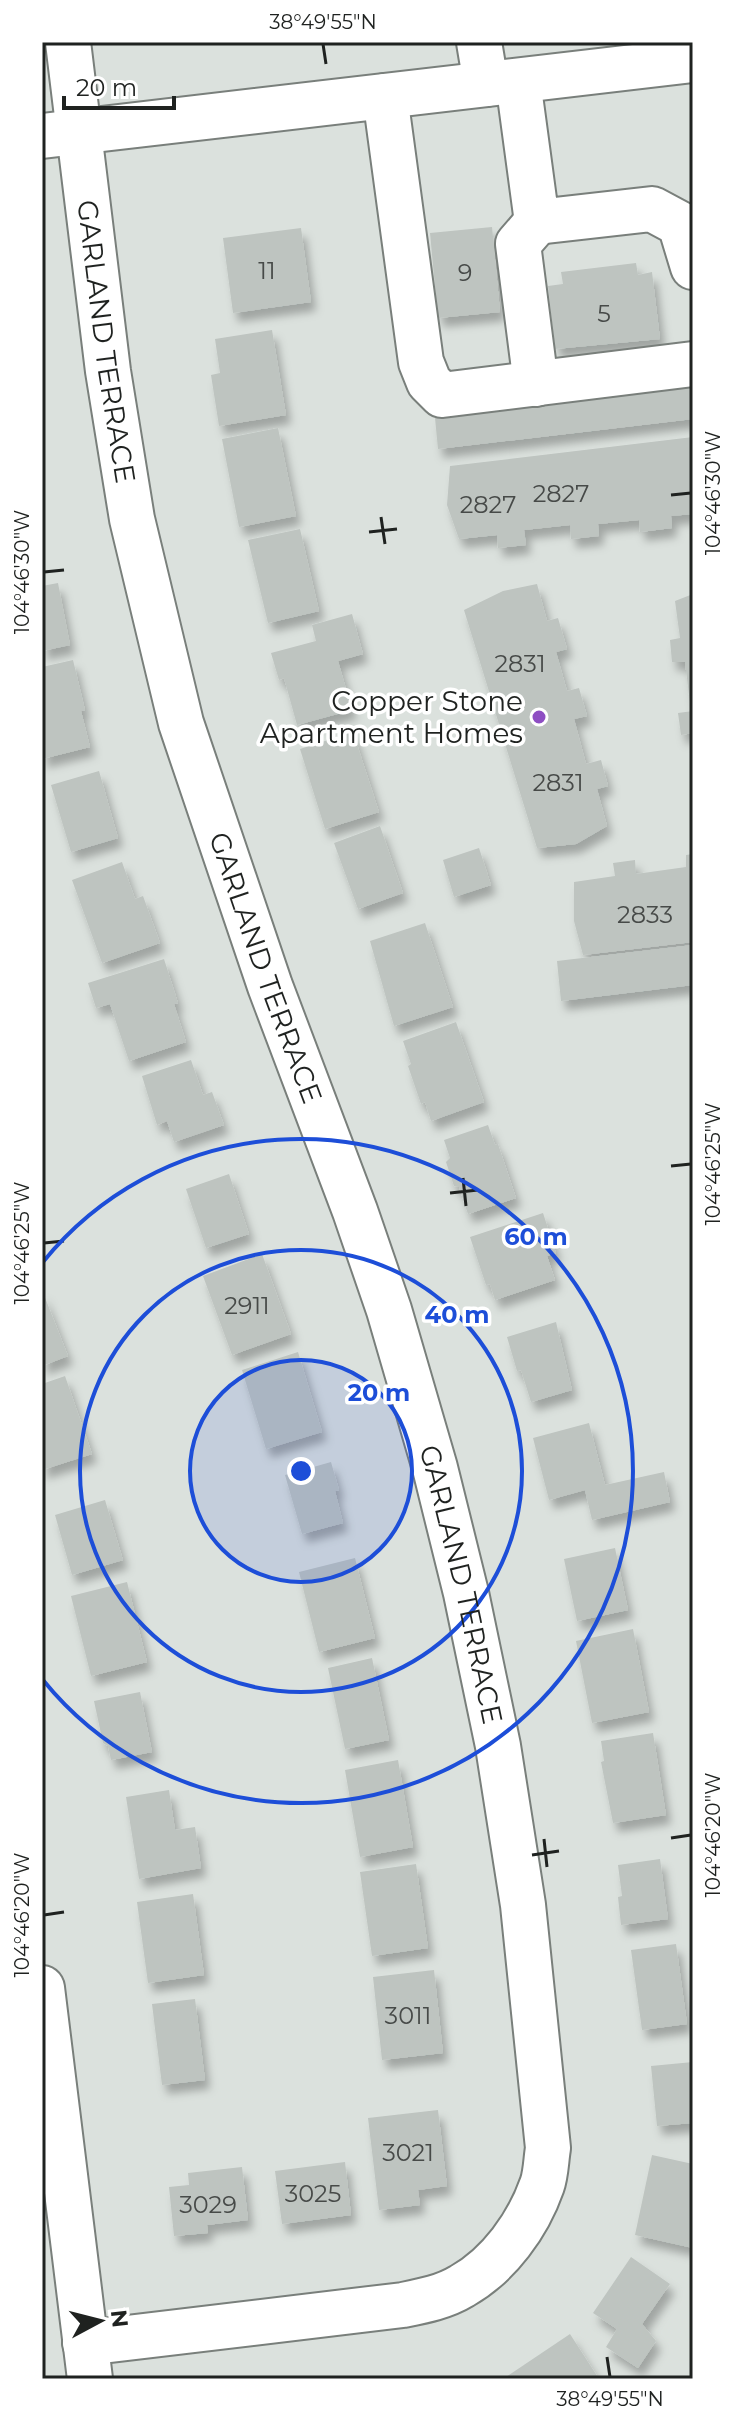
<svg xmlns="http://www.w3.org/2000/svg" width="735" height="2421" viewBox="0 0 735 2421" font-family="Montserrat,sans-serif">
	<defs>
		<filter id="shadow"><feDropShadow dx="5" dy="9" stdDeviation="4" flood-color="#0004"/></filter>
	</defs>
	<rect width="100%" height="100%" fill="#dbe1dd"/>
	<g fill="#bec4c0" filter="url(#shadow)">
		<polygon points="492,227 500,312 438,318 430,233"/>
		<polygon points="301,228 311,302 233,313 223,238"/>
		<polygon points="636,263 638,275 652,272 660,339 555,349 548,286 563,284 561,272"/>
		<polygon points="272,330 286,415 219,426 211,375 220,373 215,339"/>
		<polygon points="693,387 693,419 438,449 435,418"/>
		<polygon points="278,428 296,516 239,527 222,439"/>
		<polygon points="693,437 693,514 671,516 672,528 640,532 639,520 598,524 599,536 571,539 570,525 524,530 526,545 498,548 497,535 459,539 447,505 450,466"/>
		<polygon points="300,529 319,611 268,623 248,540"/>
		<polygon points="58,583 70,645 42,651 42,586"/>
		<polygon points="537,584 547,621 558,618 567,649 556,652 567,691 579,688 587,716 574,719 586,764 601,760 608,786 597,789 607,826 576,844 537,848 464,610 503,591"/>
		<polygon points="693,594 693,710 691,711 685,662 672,662 670,640 680,638 675,601"/>
		<polygon points="352,614 363,654 338,661 352,710 297,725 284,678 279,680 271,653 316,641 312,625"/>
		<polygon points="73,660 85,710 81,711 90,747 42,759 42,667"/>
		<polygon points="693,711 693,733 681,735 678,713"/>
		<polygon points="353,732 379,812 325,829 300,749"/>
		<polygon points="99,771 118,838 71,852 51,785"/>
		<polygon points="380,826 403,893 358,909 334,843"/>
		<polygon points="479,848 491,885 454,897 443,860"/>
		<polygon points="693,854 693,942 583,955 574,921 574,882 615,876 613,863 635,860 636,874 686,867 686,855"/>
		<polygon points="122,862 135,899 143,896 160,943 102,963 72,880"/>
		<polygon points="425,923 453,1007 394,1026 370,941"/>
		<polygon points="693,945 693,985 561,1001 557,961"/>
		<polygon points="164,959 178,1003 174,1004 186,1042 129,1061 110,1004 96,1008 88,983"/>
		<polygon points="456,1022 484,1102 431,1121 425,1102 421,1104 408,1066 411,1064 403,1041"/>
		<polygon points="191,1060 203,1095 212,1092 224,1125 174,1142 167,1121 157,1125 142,1076"/>
		<polygon points="488,1125 495,1145 498,1144 516,1198 468,1214 459,1187 454,1186 446,1162 450,1158 444,1140"/>
		<polygon points="229,1174 249,1234 206,1248 186,1189"/>
		<polygon points="543,1213 556,1253 547,1256 555,1280 495,1300 490,1284 486,1285 470,1237"/>
		<polygon points="262,1254 291,1334 232,1355 203,1276"/>
		<polygon points="42,1290 68,1356 42,1366"/>
		<polygon points="556,1322 572,1390 531,1402 521,1370 517,1371 507,1337"/>
		<polygon points="298,1352 322,1432 266,1449 242,1370"/>
		<polygon points="65,1376 92,1454 42,1470 42,1384"/>
		<polygon points="589,1423 605,1485 664,1472 670,1502 592,1520 585,1490 549,1500 533,1438"/>
		<polygon points="331,1462 339,1490 335,1491 343,1523 302,1534 285,1475"/>
		<polygon points="105,1500 123,1560 72,1575 55,1515"/>
		<polygon points="615,1548 628,1610 577,1621 564,1559"/>
		<polygon points="355,1558 375,1638 319,1652 299,1572"/>
		<polygon points="127,1582 147,1662 91,1676 71,1596"/>
		<polygon points="633,1629 649,1712 592,1723 576,1641"/>
		<polygon points="372,1658 389,1740 345,1749 328,1668"/>
		<polygon points="140,1692 152,1752 111,1760 108,1746 103,1743 94,1701"/>
		<polygon points="653,1733 666,1815 613,1823 601,1762 604,1761 601,1741"/>
		<polygon points="398,1760 413,1847 360,1857 345,1770"/>
		<polygon points="169,1790 175,1830 195,1827 201,1868 139,1879 126,1797"/>
		<polygon points="660,1859 668,1919 621,1925 618,1897 622,1896 618,1865"/>
		<polygon points="416,1864 428,1948 372,1956 360,1872"/>
		<polygon points="193,1894 204,1975 148,1983 137,1902"/>
		<polygon points="676,1944 687,2024 642,2030 631,1950"/>
		<polygon points="434,1970 443,2053 382,2060 373,1977"/>
		<polygon points="195,1999 205,2080 162,2085 152,2004"/>
		<polygon points="693,2062 693,2123 657,2126 651,2066"/>
		<polygon points="438,2110 447,2186 418,2190 420,2205 379,2210 368,2118"/>
		<polygon points="652,2155 693,2164 693,2248 635,2235"/>
		<polygon points="345,2162 351,2215 282,2224 275,2171"/>
		<polygon points="242,2167 248,2220 207,2225 208,2233 174,2236 169,2187 189,2185 188,2173"/>
		<polygon points="631,2257 670,2284 642,2324 656,2341 638,2368 606,2347 617,2329 593,2313"/>
		<polygon points="570,2334 599,2379 503,2379"/>
	</g>
	<g fill="none" stroke-linecap="round" stroke-linejoin="round">
		<defs>
			<g id="minor">
				<path id="s1" d="M68,42L108,371L132,519L181,723L270,986L355,1211L389,1310L435,1468L466,1593L498,1746L523,1905L548,2148C546,2160 546,2174 542,2185C528,2225 499,2265 462,2286C444,2297 423,2301 403,2305L85,2343"/>
				<polyline points="479,42 486,84"/>
				<polyline points="518,81 537,222 652,209 680,224 693,267"/>
				<polyline points="385,96 421,362 429,382 442,395 693,364"/>
				<polyline points="536,384 518,244 537,222"/>
				<polyline points="42,1988 90,2379"/>
			</g>
			<polyline id="major" points="42,136 693,60"/>
		</defs>
		<use href="#minor" stroke="#797f7b" stroke-width="48"/>
		<use href="#major" stroke="#797f7b" stroke-width="48"/>
		<use href="#minor" stroke="#fff" stroke-width="44"/>
		<use href="#major" stroke="#fff" stroke-width="44"/>
	</g>
	<path fill="none" stroke="#1f2220" stroke-width="3" d="M323,44L326,64M671,495L691,493M381,517L385,544M369,532L397,529M44,572L64,570M671,1166L691,1164M463,1178L466,1206M450,1193L478,1190M44,1243L64,1241M671,1838L691,1835M544,1839L547,1867M532,1855L559,1851M44,1915L64,1912M607,2357L610,2377"/>
	<circle cx="301" cy="1471" r="111" fill="#1d4ed8" fill-opacity=".12"/>
	<g fill="none" stroke="#1d4ed8" stroke-width="4">
		<circle cx="301" cy="1471" r="111"/>
		<circle cx="301" cy="1471" r="221"/>
		<path d="M43 1262A332 332 0 1 1 43 1680"/>
	</g>
	<circle fill="#8e4ec3" stroke="#fff" stroke-width="3" cx="539" cy="717" r="8"/>
	<g text-anchor="middle" dominant-baseline="central" stroke-width="7" stroke-linejoin="round" paint-order="stroke">
		<g font-size="24" fill="#474a48">
			<text x="267" y="270">11</text>
			<text x="465" y="272">9</text>
			<text x="604" y="313">5</text>
			<text x="561" y="493">2827</text>
			<text x="488" y="504">2827</text>
			<text x="520" y="663">2831</text>
			<text x="558" y="782">2831</text>
			<text x="645" y="914">2833</text>
			<text x="247" y="1305">2911</text>
			<text x="408" y="2015">3011</text>
			<text x="408" y="2152">3021</text>
			<text x="313" y="2193">3025</text>
			<text x="208" y="2204">3029</text>
		</g>
		<g font-size="28" fill="#1f2220" stroke="#fff">
			<text stroke="none"><textPath href="#s1" startOffset="302">GARLAND TERRACE</textPath></text>
			<text stroke="none"><textPath href="#s1" startOffset="950">GARLAND TERRACE</textPath></text>
			<text stroke="none"><textPath href="#s1" startOffset="1598">GARLAND TERRACE</textPath></text>
		</g>
		<g font-size="28" fill="#1f2220" stroke="#fff" text-anchor="end">
			<text x="523" y="701">Copper Stone<tspan x="523" dy="32">Apartment Homes</tspan></text>
		</g>
	</g>
	<circle cx="301" cy="1471" r="12" fill="#1d4ed8" stroke="#fff" stroke-width="4"/>
	<g font-size="24" text-anchor="middle" font-weight="bold" fill="#1d4ed8" stroke="#fff" stroke-width="7" stroke-linejoin="round" paint-order="stroke">
		<text x="536" y="1245">60 m</text>
		<text x="457" y="1323">40 m</text>
		<text x="379" y="1401">20 m</text>
	</g>
	<rect width="735" height="2421" fill="none" stroke="#ffffff" stroke-width="88"/>
	<g transform="translate(100 2321) rotate(83)" stroke="#ffffff" stroke-width="6" paint-order="stroke">
	<path d="M0-6L14 30L0 20L-14 30Z" fill="#1f2220"/>
	<text y="-12" font-size="22" font-weight="bold" text-anchor="middle" fill="#1f2220">N</text>
	</g>
	<path d="M64 96v12h110v-12" fill="none" stroke="#1f2220" stroke-width="4"/>
	<text x="76" y="96" font-size="24" fill="#1f2220" stroke="#ffffff" stroke-width="6" paint-order="stroke">20 m</text>
	<rect x="44" y="44" width="647" height="2333" fill="none" stroke="#1f2220" stroke-width="3"/>
	<g font-size="20" text-anchor="middle" fill="#1f2220">
		<text x="323" y="29">38°49'55"N</text>
		<text transform="translate(713 493) rotate(-90)" y="7">104°46'30"W</text>
		<text transform="translate(22 572) rotate(-90)" y="7">104°46'30"W</text>
		<text transform="translate(713 1164) rotate(-90)" y="7">104°46'25"W</text>
		<text transform="translate(22 1243) rotate(-90)" y="7">104°46'25"W</text>
		<text transform="translate(713 1835) rotate(-90)" y="7">104°46'20"W</text>
		<text transform="translate(22 1915) rotate(-90)" y="7">104°46'20"W</text>
		<text x="610" y="2406">38°49'55"N</text>
	</g>
</svg>
